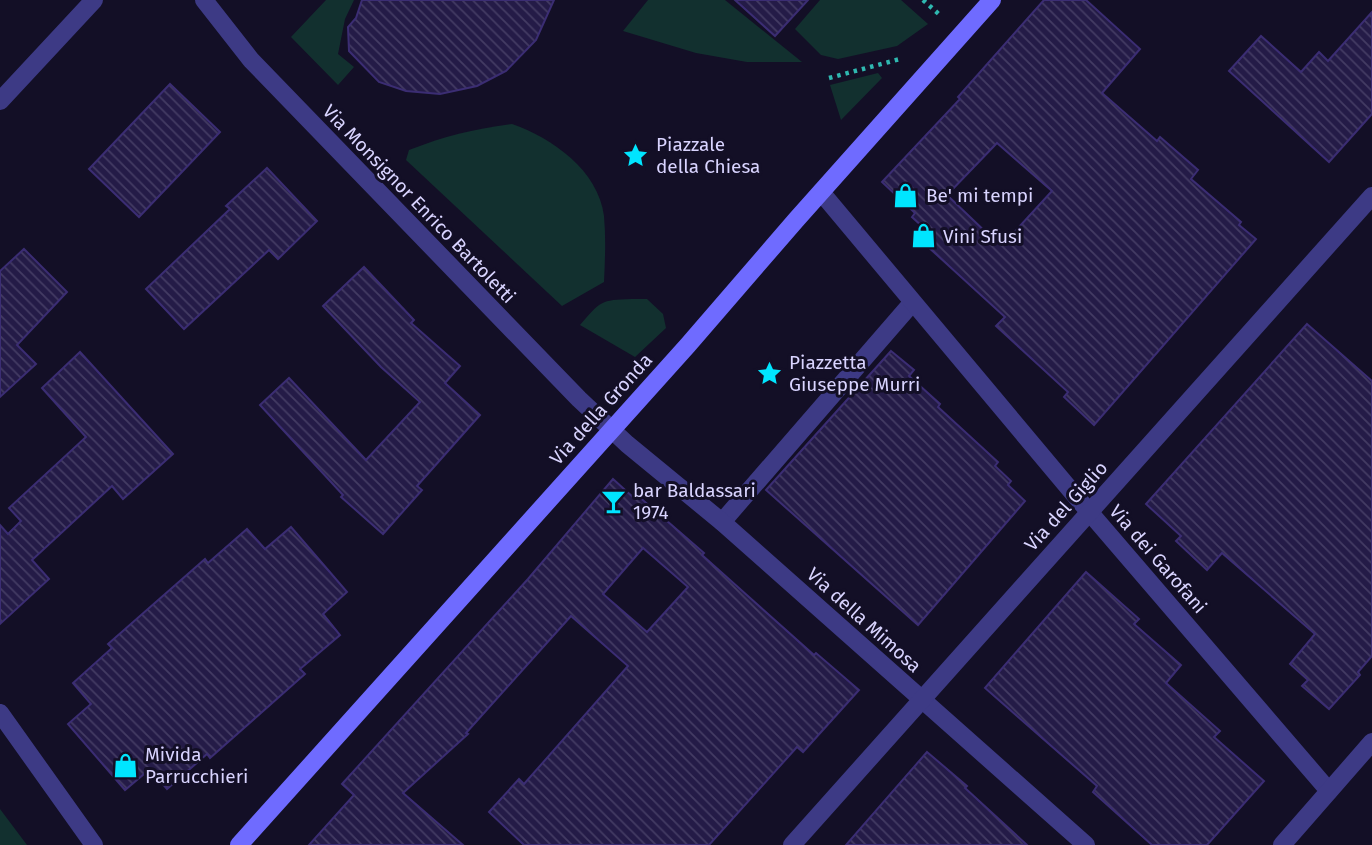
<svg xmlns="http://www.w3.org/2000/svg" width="1372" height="845" viewBox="0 0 1372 845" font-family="'Fira Sans',sans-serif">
	<defs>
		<pattern id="building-back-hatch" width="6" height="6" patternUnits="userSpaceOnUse" patternTransform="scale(1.75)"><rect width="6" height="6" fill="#241b47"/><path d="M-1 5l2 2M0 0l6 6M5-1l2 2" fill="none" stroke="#433b63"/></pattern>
	</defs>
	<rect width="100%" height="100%" fill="#130f26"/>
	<g fill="#12302f">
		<polygon points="326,0 354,0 345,19 338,54 354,67 338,85 291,37"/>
		<polygon points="648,0 725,0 802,62 747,62 696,53 623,31"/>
		<polygon points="820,0 901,0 928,24 897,46 838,59 821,55 795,29"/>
		<polygon points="878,73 882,78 841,120 830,85"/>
		<path d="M512,124C552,138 598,170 604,216C606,238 605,260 604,282L562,306L406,160L409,150C445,136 474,129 512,124Z"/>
		<path d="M632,299H647L663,314L666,328L635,357L580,325C601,301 600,300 632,299Z"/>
		<polygon points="0,809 27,845 0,845"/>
	</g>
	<g fill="url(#building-back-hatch)" stroke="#3b2d73" stroke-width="2" fill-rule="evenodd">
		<polygon points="362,0 554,0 536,40 506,71 477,86 440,94 406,91 379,82 349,51 348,27 356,18"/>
		<polygon points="735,0 808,0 775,36"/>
		<path d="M1044,0H1086L1140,49L1102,93L1157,141L1160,137L1198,170L1191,179L1241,222L1239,225L1256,239L1094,425L1064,397L1068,392L996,326L1005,317L926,245L935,238L912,217L915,213L882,182L960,99L958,97ZM997,143L1052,191L1008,239L999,231L992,238L947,195Z"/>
		<polygon points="1372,12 1372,114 1329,162 1229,71 1261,36 1301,72 1319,52 1328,61"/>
		<polygon points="170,84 220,132 139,217 89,169"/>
		<polygon points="267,168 317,221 278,259 269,250 184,329 146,289 230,209 226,206"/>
		<polygon points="24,249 67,292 17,345 36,364 0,397 0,271"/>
		<polygon points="364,267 414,320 411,323 460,366 445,383 480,415 417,486 422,490 383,534 341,497 343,495 260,405 289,378 366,460 420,402 381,367 323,306"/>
		<polygon points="1307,324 1372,381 1372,656 1358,672 1360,675 1329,709 1302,686 1308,680 1290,664 1315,634 1222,553 1207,570 1176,541 1181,536 1146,504"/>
		<polygon points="891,351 914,370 909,376 940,404 938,407 998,462 995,466 1011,481 1008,485 1025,501 918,625 766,490"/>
		<polygon points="80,352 173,454 123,499 112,486 32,560 49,579 0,624 0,525 8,534 21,521 9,508 86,437 42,388"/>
		<path d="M613,479L634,498L637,495L704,553L702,555L814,655L816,653L859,690L803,752L797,747L709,845H524L489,812L519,779L524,784L628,666L571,616L466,733L468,734L403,793L463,845H309L354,795L342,784L528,579ZM643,548L688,587L647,632L603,594Z"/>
		<polygon points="291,527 347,592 323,614 340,635 300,669 305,674 210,758 207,754 167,789 150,769 125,790 68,724 91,704 73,683 112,648 108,644 205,559 208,563 247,529 265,549"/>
		<polygon points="1086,572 1139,619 1134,624 1181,665 1166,683 1220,731 1214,737 1264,781 1207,845 1152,845 1093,792 1097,786 985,688"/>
		<polygon points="927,752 967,786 965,788 1027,845 846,845"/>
	</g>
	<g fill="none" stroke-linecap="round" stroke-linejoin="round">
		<g stroke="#2fb8b0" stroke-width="4.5" stroke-dasharray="3.5 5" stroke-linecap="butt">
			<polyline points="923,0 941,16"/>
			<polyline points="829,78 900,59"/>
		</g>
		<polyline stroke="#3d3a85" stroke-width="18" points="722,522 912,303"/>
		<g stroke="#3d3a85" stroke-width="18">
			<polyline points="204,0 251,60 579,399 627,444 722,522 1086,845"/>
			<polyline points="0,101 94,0"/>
			<polyline points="821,192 1073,493 1329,791"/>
			<polyline points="0,713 94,845"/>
			<polyline points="792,845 1372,196"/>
			<polyline points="1282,845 1372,742"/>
		</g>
		<polyline stroke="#6f6bff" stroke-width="18" points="239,845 688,345 796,220 992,0"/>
	</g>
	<defs>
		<symbol id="sight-bare" viewBox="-9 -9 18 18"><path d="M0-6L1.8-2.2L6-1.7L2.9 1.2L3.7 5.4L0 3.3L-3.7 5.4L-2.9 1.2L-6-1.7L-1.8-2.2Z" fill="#00e5ff" stroke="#130f26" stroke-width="2.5" paint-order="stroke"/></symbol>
		<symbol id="shop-bare" viewBox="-9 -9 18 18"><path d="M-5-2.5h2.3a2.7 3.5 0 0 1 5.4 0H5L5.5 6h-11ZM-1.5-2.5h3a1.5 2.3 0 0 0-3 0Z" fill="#00e5ff" stroke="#130f26" stroke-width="2.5" paint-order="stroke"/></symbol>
		<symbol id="bar-bare" viewBox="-9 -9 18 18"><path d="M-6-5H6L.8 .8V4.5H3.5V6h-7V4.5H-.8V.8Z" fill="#00e5ff" stroke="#130f26" stroke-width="2.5" paint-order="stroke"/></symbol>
	</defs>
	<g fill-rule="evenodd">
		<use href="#sight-bare" x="618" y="138" width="35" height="35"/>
		<use href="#shop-bare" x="888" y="178" width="35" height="35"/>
		<use href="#shop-bare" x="906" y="218" width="35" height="35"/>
		<use href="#sight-bare" x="752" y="356" width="35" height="35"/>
		<use href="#bar-bare" x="596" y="484" width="35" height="35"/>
		<use href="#shop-bare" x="108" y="748" width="35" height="35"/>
	</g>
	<g text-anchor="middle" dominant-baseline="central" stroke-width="6" stroke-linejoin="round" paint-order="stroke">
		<g font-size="19" fill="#d9d4ff" stroke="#130f26" text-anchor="start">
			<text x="656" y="144">Piazzale<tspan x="656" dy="22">della Chiesa</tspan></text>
			<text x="926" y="195">Be' mi tempi</text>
			<text x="943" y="236">Vini Sfusi</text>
			<text x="789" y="362">Piazzetta<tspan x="789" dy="22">Giuseppe Murri</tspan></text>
			<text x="633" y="490">bar Baldassari<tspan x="633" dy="22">1974</tspan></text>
			<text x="145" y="754">Mivida<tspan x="145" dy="22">Parrucchieri</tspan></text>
		</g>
		<g font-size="19" fill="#d9d4ff" stroke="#130f26">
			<text transform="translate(419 204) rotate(46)">Via Monsignor Enrico Bartoletti</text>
			<text transform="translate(601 409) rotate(-48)">Via della Gronda</text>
			<text transform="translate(1066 506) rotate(-48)">Via del Giglio</text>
			<text transform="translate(1158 559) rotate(49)">Via dei Garofani</text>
			<text transform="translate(864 620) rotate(42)">Via della Mimosa</text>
		</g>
	</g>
</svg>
